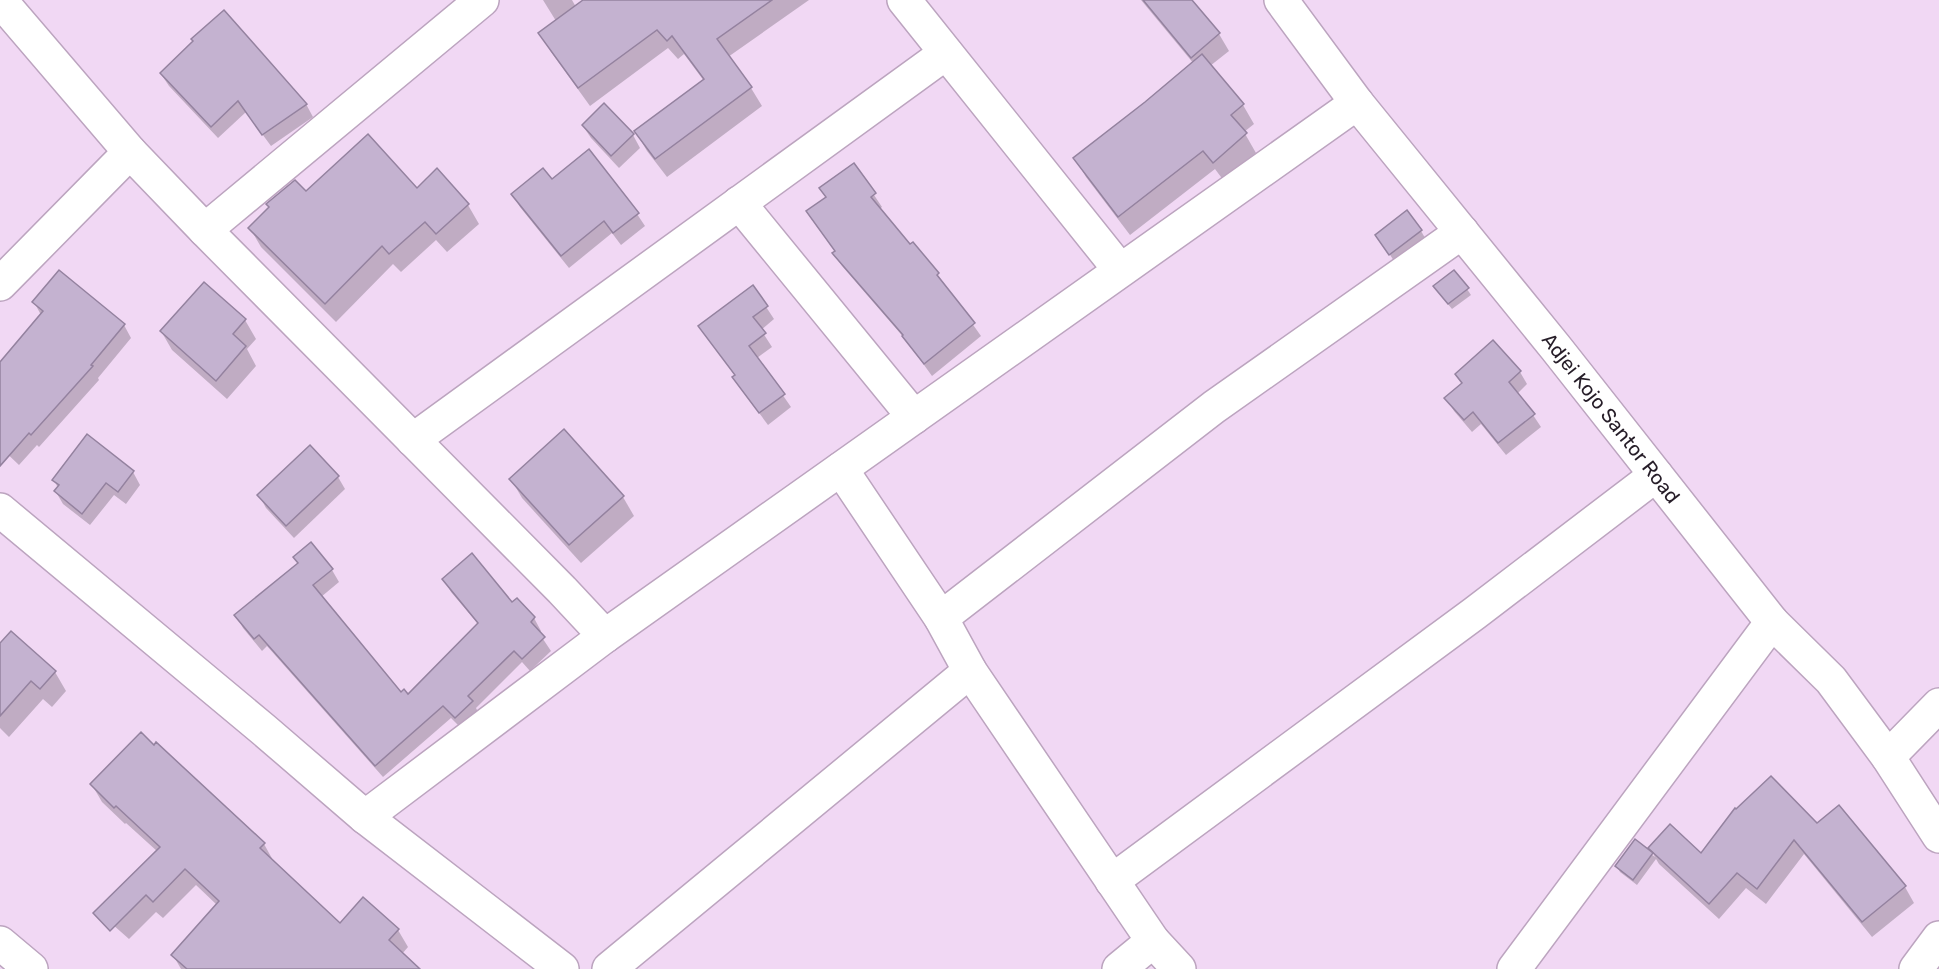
<svg xmlns="http://www.w3.org/2000/svg" width="1939" height="969" viewBox="0 0 1939 969" font-family="Rubik,sans-serif">
	<rect width="100%" height="100%" fill="#f1d8f4"/>
	<g fill="#0003">
		<polygon points="543,0 572,0 576,7 586,0 809,0 728,57 751,88 762,106 667,177 647,151 636,132 704,81 684,54 678,59 668,48 590,106 551,52 540,33 556,21"/>
		<polygon points="1141,0 1190,0 1219,34 1229,51 1210,66 1243,105 1254,124 1244,132 1256,153 1224,181 1215,169 1130,235 1086,177 1075,158 1194,64"/>
		<polygon points="161,74 306,104 313,117 271,146 246,112 218,138 169,86"/>
		<polygon points="583,126 633,135 640,148 619,168 591,138"/>
		<polygon points="854,165 882,207 879,209 910,246 937,274 981,336 932,376 906,340 842,266 834,254 836,252 827,198"/>
		<polygon points="552,181 637,214 645,226 621,245 612,233 569,268 520,207 513,195"/>
		<polygon points="417,190 468,205 479,224 447,252 436,240 401,272 393,264 336,322 261,247 250,228 306,193"/>
		<polygon points="1421,231 1428,243 1398,267 1377,235"/>
		<polygon points="753,287 774,319 761,330 772,347 757,358 791,407 768,425 742,390 734,378 736,377 700,327"/>
		<polygon points="1467,289 1471,295 1452,309 1438,292"/>
		<polygon points="34,302 124,325 131,338 98,378 99,380 39,447 37,445 19,465 0,447 0,361 2,362 41,315"/>
		<polygon points="245,320 256,339 247,349 256,366 227,399 172,350 161,331"/>
		<polygon points="1520,372 1527,384 1517,394 1533,415 1541,427 1506,455 1481,424 1472,432 1454,411 1446,398 1463,384 1457,375"/>
		<polygon points="133,472 140,485 126,504 114,495 90,525 63,504 56,492 58,488 54,480"/>
		<polygon points="338,477 345,489 294,538 266,508 259,495"/>
		<polygon points="511,479 623,497 634,516 581,563 522,498"/>
		<polygon points="332,570 339,582 321,597 401,694 408,696 479,625 451,592 444,579 512,604 517,600 534,618 541,631 539,633 551,651 530,671 522,662 476,708 479,714 463,730 451,718 383,777 267,646 262,651 243,628 236,615"/>
		<polygon points="0,645 55,672 66,691 52,707 43,699 9,737 0,728"/>
		<polygon points="157,744 264,844 274,862 340,925 398,930 408,947 402,954 416,969 181,969 173,955 217,905 196,885 163,918 156,912 129,939 112,924 158,852 126,823 125,824 102,802 92,785"/>
		<polygon points="1817,825 1905,887 1914,903 1872,937 1804,854 1766,904 1746,888 1719,919 1659,864 1656,859 1637,885 1620,872 1617,866 1635,842 1655,857 1650,848 1702,855"/>
	</g>
	<g fill="#c4b2d0" stroke="#94829f" stroke-width="1.5">
		<polygon points="583,0 772,0 717,39 752,87 655,159 634,131 704,79 672,36 667,41 657,30 578,88 538,33"/>
		<polygon points="1143,0 1192,0 1220,33 1191,58"/>
		<polygon points="224,10 307,104 262,135 238,101 211,127 160,73 193,41 191,39"/>
		<polygon points="1202,54 1244,104 1231,115 1247,133 1213,163 1203,151 1118,217 1073,158 1145,102"/>
		<polygon points="604,103 634,134 611,156 582,125"/>
		<polygon points="368,134 417,188 437,168 469,204 436,234 425,222 389,254 382,246 325,304 248,228 269,207 266,204 295,180 306,191"/>
		<polygon points="589,149 639,213 613,233 604,221 561,256 511,194 543,168 552,179"/>
		<polygon points="854,163 876,193 871,197 910,244 913,242 939,273 937,275 975,323 924,364 902,336 903,335 832,253 835,251 806,211 826,197 819,188"/>
		<polygon points="1407,210 1422,230 1389,255 1375,235"/>
		<polygon points="59,270 125,324 91,365 93,366 31,435 29,433 0,466 0,362 43,311 32,302"/>
		<polygon points="1454,270 1469,288 1448,304 1433,286"/>
		<polygon points="204,282 246,319 233,334 246,346 216,381 160,331"/>
		<polygon points="753,285 768,306 753,317 766,333 749,346 785,394 759,413 732,377 735,375 698,326"/>
		<polygon points="1493,340 1521,371 1509,382 1535,414 1498,443 1473,412 1464,420 1444,398 1462,383 1455,374"/>
		<polygon points="564,429 624,496 569,545 509,479"/>
		<polygon points="87,434 134,471 118,492 106,483 82,514 54,491 59,485 52,480"/>
		<polygon points="310,445 339,476 286,526 257,495"/>
		<polygon points="311,542 333,569 313,585 401,692 404,689 408,694 478,623 442,579 472,553 512,602 517,598 535,617 531,622 545,637 522,659 514,651 468,696 473,701 455,718 443,706 375,766 259,635 254,639 234,615 298,563 293,557"/>
		<polygon points="11,631 56,671 40,689 31,681 0,716 0,643"/>
		<polygon points="141,732 154,745 156,742 265,843 260,848 340,923 363,897 399,929 389,940 420,969 187,969 171,955 219,901 185,869 153,902 146,895 110,931 93,913 160,847 116,806 114,808 90,784"/>
		<polygon points="1771,776 1817,823 1839,805 1906,886 1862,922 1794,840 1757,889 1737,873 1709,904 1648,848 1670,824 1701,853 1735,808 1736,809"/>
		<polygon points="1635,839 1653,853 1633,880 1615,866"/>
	</g>
	<g fill="none" stroke-linecap="round" stroke-linejoin="round">
		<defs>
			<g id="street">
				<polyline points="904,0 1120,270"/>
				<polyline points="1281,0 1357,103 1556,348 1772,622 1831,680 1888,757 1939,836"/>
				<polyline points="739,203 914,417"/>
				<polyline points="205,230 482,0"/>
				<polyline points="0,284 130,152"/>
				<polyline points="413,440 946,53"/>
				<polyline points="841,469 941,618 970,671 1153,941 1179,969"/>
				<polyline points="0,510 264,730 365,817 605,636 562,590 205,230 130,152 0,0"/>
				<polyline points="941,618 1214,407 1462,232"/>
				<polyline points="605,636 1357,103"/>
				<polyline points="1888,757 1939,705"/>
				<polyline points="365,817 562,969"/>
				<polyline points="1112,881 1475,613 1656,475"/>
				<polyline points="0,943 31,969"/>
				<polyline points="609,969 970,671"/>
				<polyline points="1119,969 1153,941"/>
				<polyline points="1514,969 1772,622"/>
				<polyline points="1916,969 1939,938"/>
			</g>
		</defs>
		<use href="#street" stroke="#bca4bf" stroke-width="36"/>
		<use href="#street" stroke="#fff" stroke-width="33"/>
	</g>
	<g text-anchor="middle" dominant-baseline="central" stroke-width="6" stroke-linejoin="round" paint-order="stroke">
		<g font-size="20" fill="#261d28" stroke="#fff">
			<text transform="translate(1611 418) rotate(52)">Adjei Kojo Santor Road</text>
		</g>
	</g>
</svg>
